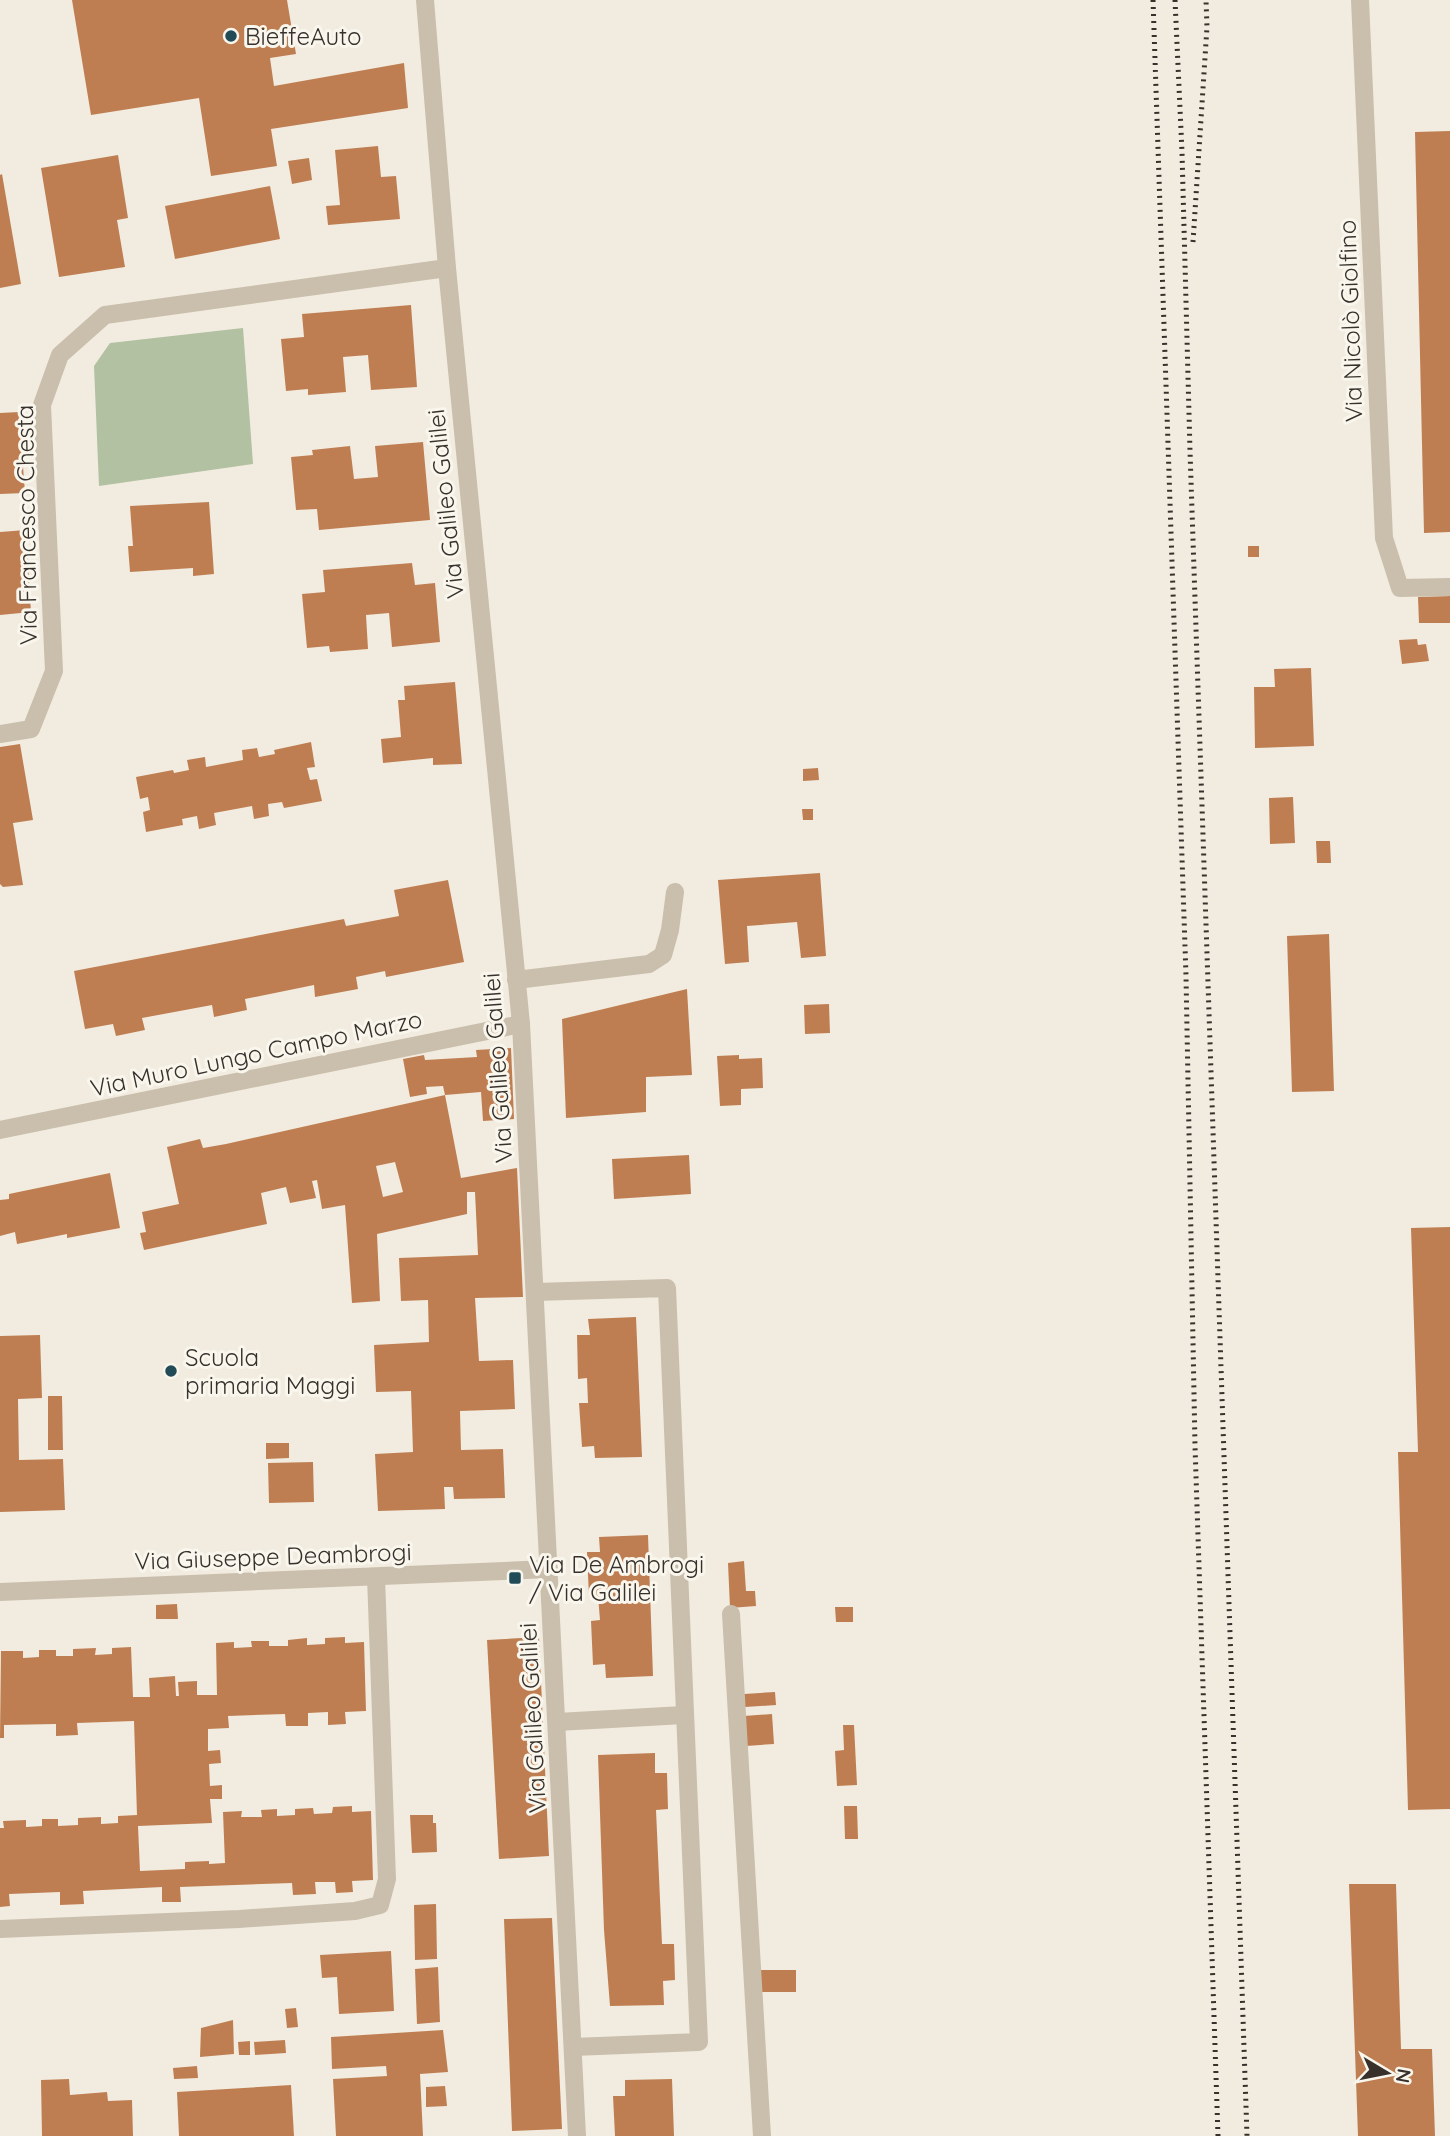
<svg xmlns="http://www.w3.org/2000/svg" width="1450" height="2136" viewBox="0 0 1450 2136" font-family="Quicksand,sans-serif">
	<rect width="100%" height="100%" fill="#f2ece0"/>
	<polygon fill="#b1c1a1" points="243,328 253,464 99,486 94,366 110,343"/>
	<g fill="#bf7e51" fill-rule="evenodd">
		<polygon points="72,0 287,0 296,54 270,58 274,86 404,63 408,108 271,129 277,166 211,176 199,98 91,115"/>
		<polygon points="1450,131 1450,532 1424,533 1415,132"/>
		<polygon points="378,146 381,177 396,176 400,219 328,225 326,206 340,205 335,150"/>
		<polygon points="118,155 128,218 117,220 125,267 59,277 41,168"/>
		<polygon points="309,158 312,180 292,184 288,161"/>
		<polygon points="2,174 21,284 0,288 0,175"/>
		<polygon points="270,186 280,239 175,259 165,206"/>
		<polygon points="411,305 417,387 371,390 368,355 343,357 346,392 308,395 308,389 286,391 281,339 304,337 302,314"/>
		<polygon points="19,412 25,493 0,494 0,413"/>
		<polygon points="423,442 430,520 319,530 317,509 296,510 291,457 313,455 312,450 350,446 354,479 378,477 375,446"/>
		<polygon points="209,502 214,574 193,576 193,568 130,572 128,546 133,546 130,506"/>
		<polygon points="26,530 31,612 0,615 0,532"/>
		<rect x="1248" y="546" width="11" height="11"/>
		<polygon points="412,563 415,585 435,583 440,642 392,647 389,613 366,615 368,649 330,652 329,646 307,648 302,594 325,592 323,570"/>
		<polygon points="1450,596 1450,623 1419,623 1418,597"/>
		<polygon points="1417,639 1418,645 1426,644 1429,661 1402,664 1399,640"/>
		<polygon points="1311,668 1314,746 1255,748 1254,687 1275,687 1274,669"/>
		<polygon points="455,682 462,764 433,765 433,758 383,763 381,739 401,737 398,700 405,700 404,686"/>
		<polygon points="311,742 315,767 307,768 310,780 317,779 322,801 284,808 282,802 268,804 269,816 254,819 252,806 214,813 216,825 199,829 197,816 182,819 183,825 146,832 143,812 150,810 148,797 140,799 136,777 173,770 174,773 189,770 187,760 205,757 206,767 243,760 242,750 257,748 259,757 275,754 274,750"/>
		<polygon points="20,744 33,820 13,823 23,885 3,887 0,884 0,747"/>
		<polygon points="818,768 819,780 803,781 803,769"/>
		<polygon points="1293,797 1295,843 1270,844 1269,798"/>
		<polygon points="802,809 813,809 813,820 803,820"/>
		<polygon points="1316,841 1330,841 1331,863 1317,863"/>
		<polygon points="820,873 826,956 801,958 797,922 747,926 749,962 725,964 718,880"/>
		<polygon points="448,880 464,962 386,977 385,971 356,977 358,989 315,997 314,985 245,999 247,1010 214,1017 212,1005 142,1018 145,1030 116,1036 113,1024 85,1029 74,971 344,919 346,926 399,916 394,890"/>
		<polygon points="1329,934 1334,1091 1292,1092 1287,936"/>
		<polygon points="687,989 692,1075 646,1077 646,1112 566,1118 562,1019"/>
		<polygon points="829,1004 830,1033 805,1034 804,1005"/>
		<polygon points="511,1048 514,1119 483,1121 481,1092 445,1095 443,1086 426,1087 427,1094 410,1097 403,1059 424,1055 425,1060 477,1057 476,1050"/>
		<polygon points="739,1055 739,1059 762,1058 763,1088 741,1089 741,1105 720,1106 717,1056"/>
		<path d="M445,1095L461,1178L517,1168L523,1297L475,1298L479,1361L513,1360L515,1409L460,1411L461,1450L503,1449L505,1498L454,1499L453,1487H444L445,1509L378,1511L375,1454L413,1452L411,1391L376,1392L374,1345L429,1342L428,1300L401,1301L399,1258L478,1255L475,1192H467V1214L377,1234L380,1301L352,1303L345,1205L322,1209L317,1180L312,1181L316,1198L290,1203L286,1187L261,1193L267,1224L144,1250L140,1233L146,1232L142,1212L179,1204L167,1147L200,1139L203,1148L226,1144ZM395,1162L403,1192L383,1197L376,1166Z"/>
		<polygon points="689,1155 691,1194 614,1199 612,1159"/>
		<polygon points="110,1173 120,1228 67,1238 67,1234 17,1244 15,1232 0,1236 0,1200 9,1199 9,1194"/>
		<polygon points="1450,1227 1450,1809 1408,1810 1398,1452 1418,1452 1411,1228"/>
		<polygon points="636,1317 642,1457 595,1458 594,1446 582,1447 579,1403 588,1403 587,1378 578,1379 577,1335 590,1335 588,1319"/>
		<polygon points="40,1335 42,1398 18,1399 19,1460 63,1459 65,1510 0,1512 0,1336"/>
		<polygon points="48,1396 62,1396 63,1450 48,1450"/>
		<polygon points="266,1443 289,1443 289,1458 266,1459"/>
		<polygon points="313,1462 314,1502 269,1503 268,1463"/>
		<polygon points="648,1535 653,1676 606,1678 605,1664 593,1665 591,1621 600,1620 598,1596 589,1597 587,1552 600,1552 599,1537"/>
		<polygon points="744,1561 746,1591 755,1591 756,1606 730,1608 728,1563"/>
		<polygon points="177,1604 178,1619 156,1619 156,1605"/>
		<polygon points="835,1607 853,1607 853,1622 836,1622"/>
		<polygon points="345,1637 345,1643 364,1642 366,1711 345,1712 346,1724 328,1725 328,1712 308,1713 308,1726 286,1726 285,1714 228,1716 229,1728 208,1729 208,1751 220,1750 221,1763 209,1764 210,1786 222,1785 222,1799 210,1799 212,1823 138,1826 140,1871 185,1869 185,1862 209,1861 209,1864 225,1863 223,1812 242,1811 241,1817 262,1817 261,1810 277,1809 277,1816 295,1815 295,1809 313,1808 314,1814 332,1813 333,1807 352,1806 352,1812 371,1811 373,1880 352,1881 353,1892 336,1893 335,1882 315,1882 316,1894 293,1895 292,1883 180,1887 181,1902 162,1902 162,1887 83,1891 84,1904 60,1905 60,1892 9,1894 10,1906 0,1907 0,1828 4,1828 3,1821 26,1820 26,1827 42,1826 42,1819 58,1819 58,1826 78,1825 78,1818 101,1817 101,1824 118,1823 118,1816 137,1815 134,1721 77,1723 78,1735 56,1736 56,1724 4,1725 4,1738 0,1738 1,1651 23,1651 23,1658 39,1657 39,1650 56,1650 56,1656 73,1656 73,1649 96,1648 95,1655 112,1654 112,1648 131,1647 133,1697 150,1697 149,1678 175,1676 176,1696 179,1696 178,1682 197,1681 197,1695 217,1695 216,1643 234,1642 234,1648 252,1647 251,1641 269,1641 269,1646 288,1646 288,1640 307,1638 307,1645 325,1644 325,1638"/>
		<polygon points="539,1637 549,1856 499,1859 487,1640"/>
		<polygon points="775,1692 776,1705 745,1707 744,1694"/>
		<polygon points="772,1714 774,1744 746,1746 744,1716"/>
		<polygon points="843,1725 854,1725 857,1785 837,1786 835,1751 844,1750"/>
		<polygon points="655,1753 655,1773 667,1773 668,1809 656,1810 662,1944 674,1944 675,1980 663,1981 664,2005 610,2006 604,1930 598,1755"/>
		<polygon points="844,1806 857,1806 858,1839 845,1839"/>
		<polygon points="410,1815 433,1815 433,1823 436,1823 437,1852 412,1853"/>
		<polygon points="1349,1884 1396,1884 1401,2049 1432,2049 1435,2136 1358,2136"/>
		<polygon points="436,1904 437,1959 415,1960 414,1905"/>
		<polygon points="552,1918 562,2129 512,2131 504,1919"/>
		<polygon points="391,1951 394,2011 339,2014 337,1977 322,1978 320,1955"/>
		<polygon points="438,1967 440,2022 417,2024 415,1969"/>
		<polygon points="756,1970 796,1970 796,1992 757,1992"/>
		<polygon points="296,2008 298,2027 287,2028 285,2009"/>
		<polygon points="233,2020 234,2054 200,2057 201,2028"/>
		<polygon points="443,2030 448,2072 420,2074 423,2136 336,2136 333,2079 387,2076 386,2066 332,2069 331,2037"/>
		<polygon points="285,2040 286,2053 255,2055 254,2042"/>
		<polygon points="250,2041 250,2055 239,2055 238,2042"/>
		<polygon points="197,2066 198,2078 174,2079 173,2068"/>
		<polygon points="69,2079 70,2095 107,2092 108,2101 132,2100 133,2136 42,2136 41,2080"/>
		<polygon points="672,2079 674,2136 615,2136 613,2096 625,2096 625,2080"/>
		<polygon points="291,2085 294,2136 179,2136 177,2092"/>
		<polygon points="445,2086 447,2106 426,2107 426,2087"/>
	</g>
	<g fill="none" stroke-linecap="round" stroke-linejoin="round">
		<g stroke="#cabfac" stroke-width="18">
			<polyline points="535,1292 667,1288 699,2042 573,2047"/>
			<polyline points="731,1614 762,2136"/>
			<polyline points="557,1722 684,1715"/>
		</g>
		<g stroke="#cabfac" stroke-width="18">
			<polyline points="425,0 447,268 521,1024 577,2136"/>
			<polyline points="1360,0 1384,538 1400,588 1450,587"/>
			<polyline points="0,734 31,729 54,671 42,405 60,355 105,315 447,268"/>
			<polyline points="516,980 649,964 663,955 670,930 675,892"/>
			<polyline points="0,1130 521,1024"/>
			<polyline points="0,1592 549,1569"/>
			<polyline points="0,1929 239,1919 355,1911 380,1905 387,1879 376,1577"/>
		</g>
		<g stroke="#38312b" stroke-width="5" stroke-dasharray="2 5" stroke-linecap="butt">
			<polyline points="1153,0 1186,976 1195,1446 1218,2136"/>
			<polyline points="1175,0 1182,152 1190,451 1247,2136"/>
			<polyline points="1193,242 1207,27 1206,0"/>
		</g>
	</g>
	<g fill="#224b58" stroke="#f9f6ed" stroke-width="2.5">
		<circle cx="231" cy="36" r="7"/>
		<circle cx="171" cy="1371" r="7"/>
		<rect x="508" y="1571" width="14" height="14" rx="3.5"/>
	</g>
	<g text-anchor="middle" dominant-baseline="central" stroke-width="6" stroke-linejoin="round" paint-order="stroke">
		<g font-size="24" fill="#38312b" stroke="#f9f6ed" text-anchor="start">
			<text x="245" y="36">BieffeAuto</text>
			<text x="185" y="1357">Scuola<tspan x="185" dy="28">primaria Maggi</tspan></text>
			<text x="529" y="1564">Via De Ambrogi<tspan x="529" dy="28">/ Via Galilei</tspan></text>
		</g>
		<g font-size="24" fill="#38312b" stroke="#f9f6ed">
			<text transform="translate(1350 321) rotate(-92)">Via Nicolò Giolfino</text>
			<text transform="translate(445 504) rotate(-96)">Via Galileo Galilei</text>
			<text transform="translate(26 525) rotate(-91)">Via Francesco Chesta</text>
			<text transform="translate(256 1053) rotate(-12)">Via Muro Lungo Campo Marzo</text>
			<text transform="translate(497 1068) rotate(-94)">Via Galileo Galilei</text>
			<text transform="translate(273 1556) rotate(-2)">Via Giuseppe Deambrogi</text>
			<text transform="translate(532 1718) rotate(-93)">Via Galileo Galilei</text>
		</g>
	</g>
	<g transform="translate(1387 2073) rotate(100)" stroke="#f9f6ed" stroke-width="5" paint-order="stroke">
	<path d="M0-5L12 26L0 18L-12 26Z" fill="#38312b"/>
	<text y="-10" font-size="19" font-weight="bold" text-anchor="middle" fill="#38312b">N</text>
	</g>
</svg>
